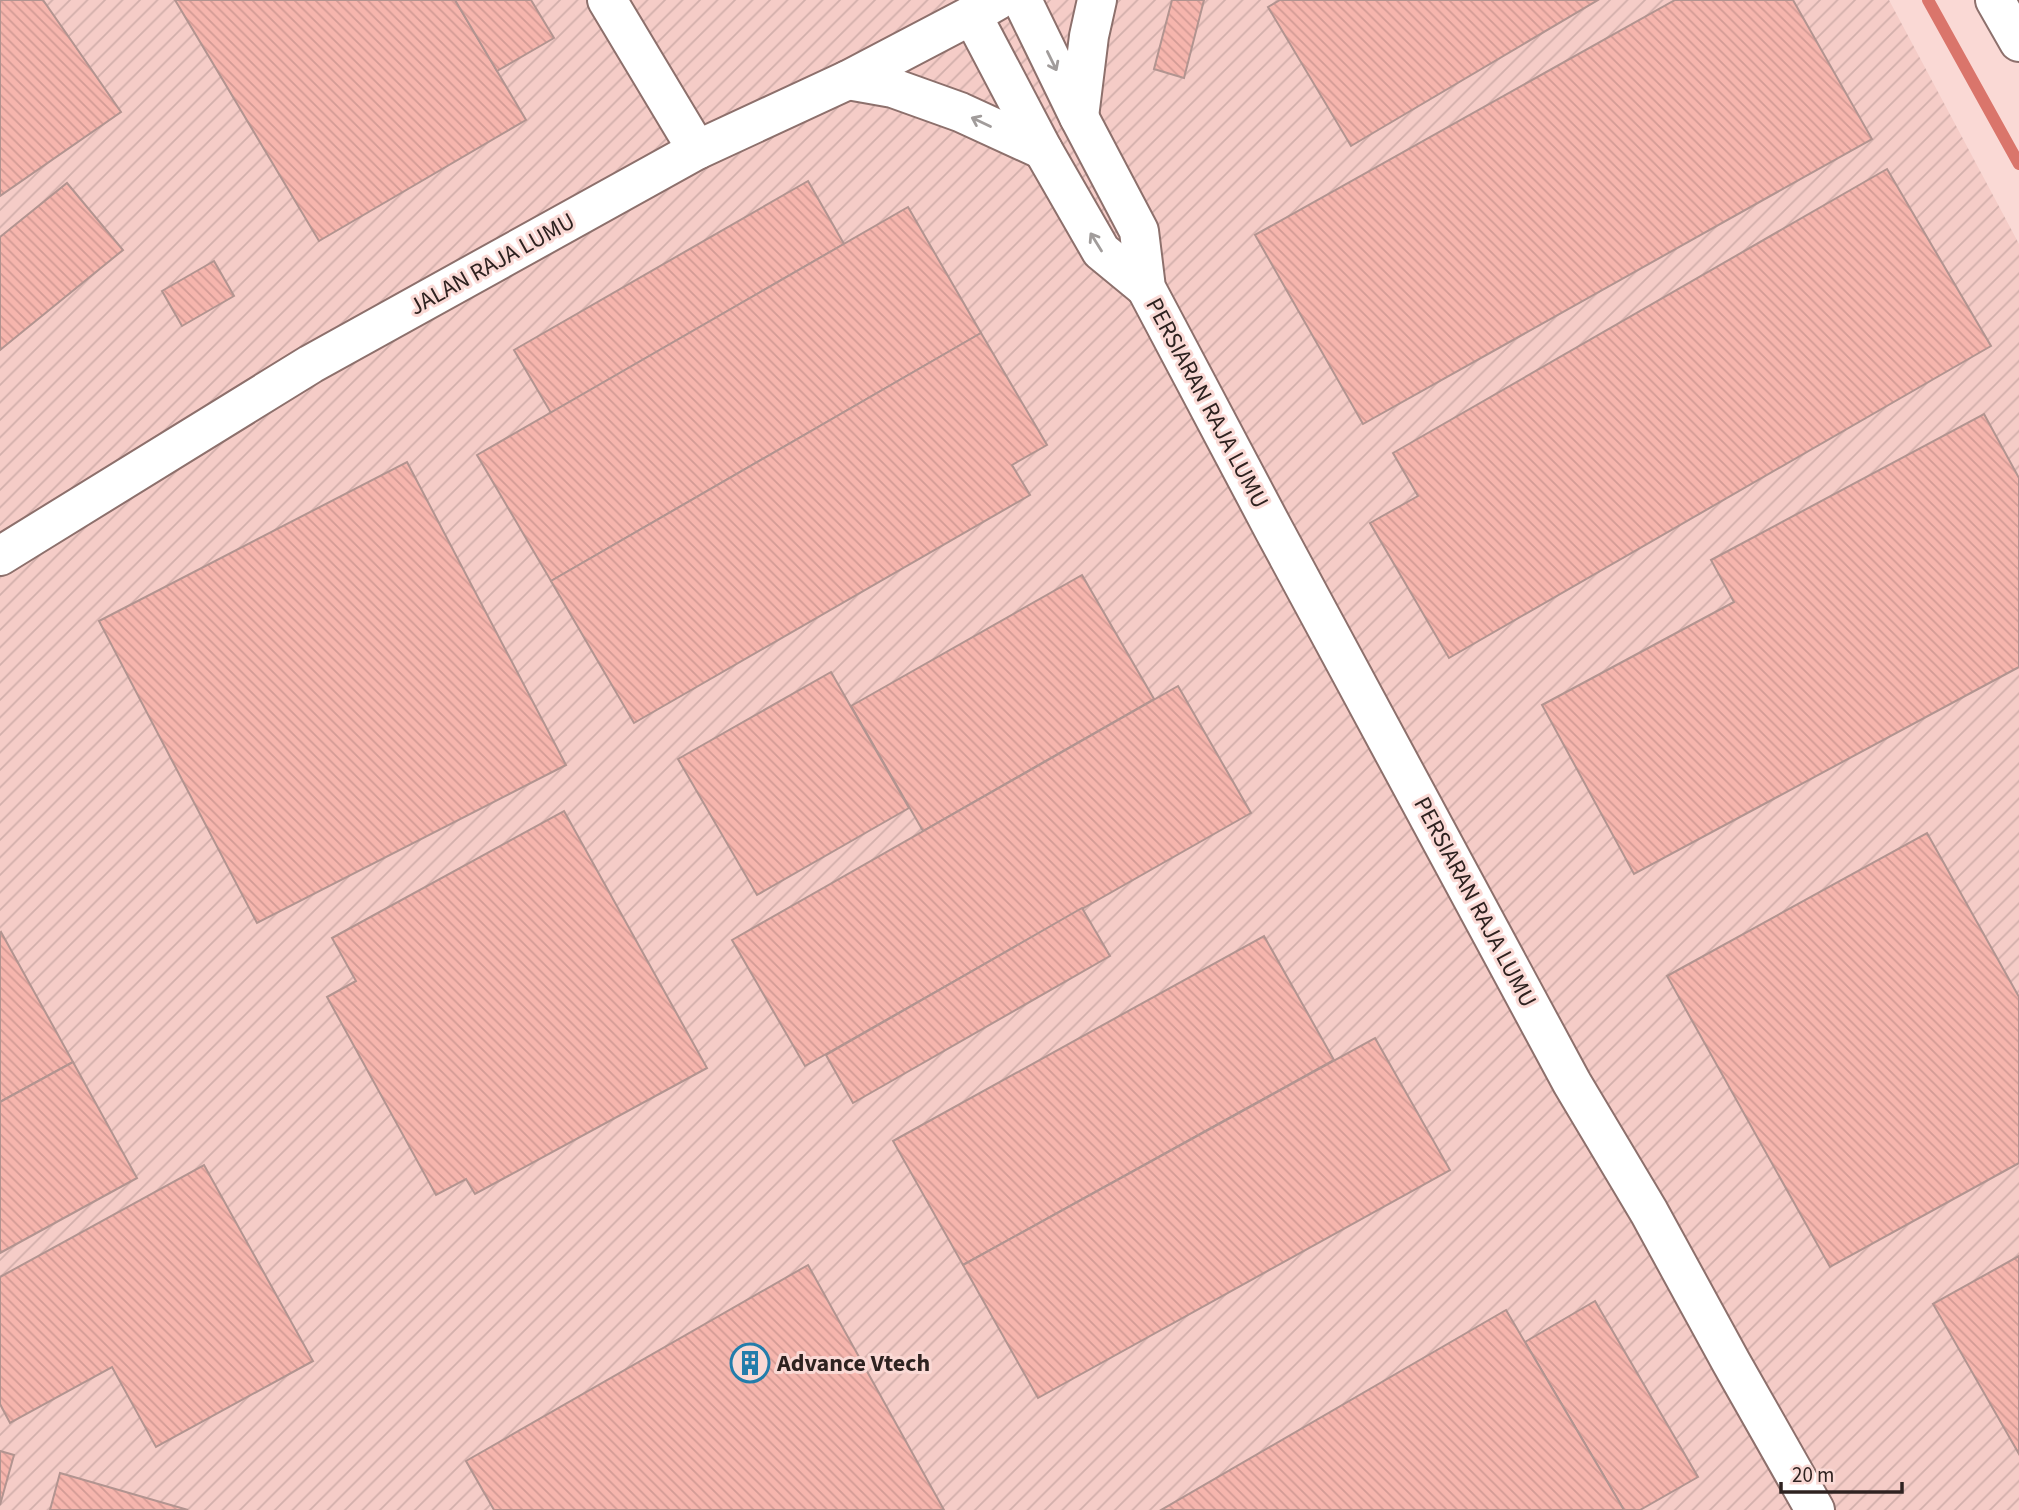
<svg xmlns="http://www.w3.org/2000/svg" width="2019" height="1510" viewBox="0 0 2019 1510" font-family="'Source Sans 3',sans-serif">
	<defs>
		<pattern id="industrial-furrows" width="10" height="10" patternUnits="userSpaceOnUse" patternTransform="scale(1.75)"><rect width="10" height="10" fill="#f5ccc7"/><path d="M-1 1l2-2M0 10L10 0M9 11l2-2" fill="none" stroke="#d2afab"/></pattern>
		<pattern id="building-back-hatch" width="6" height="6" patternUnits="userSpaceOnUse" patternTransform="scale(1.75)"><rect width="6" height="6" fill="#f6b5ad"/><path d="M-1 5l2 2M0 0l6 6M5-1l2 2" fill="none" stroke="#d39b95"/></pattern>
	</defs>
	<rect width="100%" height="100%" fill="#fad9d5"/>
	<polygon fill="url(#industrial-furrows)" points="0,0 1889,0 2019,244 2019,1510 0,1510"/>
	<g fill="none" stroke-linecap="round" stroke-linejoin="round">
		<polyline stroke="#da756b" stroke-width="12" points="1928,0 2019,164"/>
	</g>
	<g fill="url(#building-back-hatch)" stroke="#b29490" stroke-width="2">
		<polygon points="0,0 43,0 121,112 0,196"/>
		<polygon points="175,0 455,0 526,120 319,241"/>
		<polygon points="455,0 531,0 554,38 497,71"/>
		<polygon points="1172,0 1204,0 1184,78 1154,69"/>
		<polygon points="1280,0 1598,0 1351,146 1268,7"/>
		<polygon points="1675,0 1793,0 1872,139 1363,424 1255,235"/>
		<polygon points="1887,169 1991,346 1449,658 1370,523 1418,496 1393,453"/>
		<polygon points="808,181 844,244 551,413 514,350"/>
		<polygon points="67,183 123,250 0,350 0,237"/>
		<polygon points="908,207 981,333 551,581 477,455"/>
		<polygon points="214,261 234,296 182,326 162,291"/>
		<polygon points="981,333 1047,445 1012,465 1030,495 634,723 551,581"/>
		<polygon points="1984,414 2019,478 2019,667 1634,874 1542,705 1734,602 1711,560"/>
		<polygon points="407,462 566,765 257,923 99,621"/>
		<polygon points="1082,575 1154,699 923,831 851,706"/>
		<polygon points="831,672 909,808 757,895 678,759"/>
		<polygon points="1178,686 1251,813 805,1066 732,940"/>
		<polygon points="564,811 707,1068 475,1194 466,1179 436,1195 327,997 356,981 332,938"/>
		<polygon points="1927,833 2019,997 2019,1163 1830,1267 1667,976"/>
		<polygon points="1082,908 1110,956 853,1103 826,1055"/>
		<polygon points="1,932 73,1062 0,1102 0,933"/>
		<polygon points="1264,936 1334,1060 963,1265 893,1141"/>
		<polygon points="1375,1038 1450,1170 1038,1398 963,1265"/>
		<polygon points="73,1062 137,1178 0,1253 0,1102"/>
		<polygon points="204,1165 313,1361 156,1447 112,1367 10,1423 0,1404 0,1277"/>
		<polygon points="2019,1256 2019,1454 1933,1304"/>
		<polygon points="808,1265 944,1510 494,1510 466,1461"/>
		<polygon points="1595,1301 1698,1477 1640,1510 1624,1510 1525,1342"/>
		<polygon points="1506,1310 1624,1510 1161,1510"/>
		<polygon points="0,1451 14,1455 0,1505"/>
		<polygon points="60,1473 188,1510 50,1510"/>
	</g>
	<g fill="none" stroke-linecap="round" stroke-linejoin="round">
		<defs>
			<g id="minor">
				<polyline points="607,0 697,150"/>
				<polyline points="1022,0 1079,117 1139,231 1146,288 1274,530 1572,1083 1649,1212 1731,1362 1815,1510"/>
				<polyline points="1995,0 2019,42"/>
				<polyline points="972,15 1043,150 1101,251 1146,288"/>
				<polyline points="848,80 893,88 960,112 1043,150"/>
				<polyline points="1079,117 1089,36 1097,0"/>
				<polyline points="0,556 311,364 697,150 848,80 972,15 998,0"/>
			</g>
		</defs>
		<use href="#minor" stroke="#8d706c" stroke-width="42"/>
		<use href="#minor" stroke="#fff" stroke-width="38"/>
	</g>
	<defs><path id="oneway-shaft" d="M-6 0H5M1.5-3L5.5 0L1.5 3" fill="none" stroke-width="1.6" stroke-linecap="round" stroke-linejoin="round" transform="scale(1.75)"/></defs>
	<g stroke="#a19c9b">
		<use href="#oneway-shaft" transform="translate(1052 61) rotate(64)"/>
		<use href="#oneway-shaft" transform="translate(981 122) rotate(-155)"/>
		<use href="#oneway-shaft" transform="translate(1096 242) rotate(-122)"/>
	</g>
	<defs>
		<symbol id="building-ring" viewBox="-11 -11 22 22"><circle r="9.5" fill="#fad9d5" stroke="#237dab" stroke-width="1.5"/><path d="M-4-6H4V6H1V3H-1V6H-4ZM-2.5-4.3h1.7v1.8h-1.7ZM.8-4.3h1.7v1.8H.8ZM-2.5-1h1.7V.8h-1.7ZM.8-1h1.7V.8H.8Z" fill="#237dab"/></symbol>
	</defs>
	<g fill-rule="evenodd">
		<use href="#building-ring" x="728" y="1341" width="44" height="44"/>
	</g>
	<g text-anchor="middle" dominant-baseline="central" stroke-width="6" stroke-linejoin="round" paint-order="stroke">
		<g font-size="24" fill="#2e2220" stroke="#fad9d5">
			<text transform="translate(492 264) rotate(-29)">JALAN RAJA LUMU</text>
			<text transform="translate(1207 403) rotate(62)">PERSIARAN RAJA LUMU</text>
			<text transform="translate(1475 902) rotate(62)">PERSIARAN RAJA LUMU</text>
		</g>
		<g font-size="24" font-weight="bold" fill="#2e2220" stroke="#fad9d5" text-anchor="start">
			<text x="777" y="1363">Advance Vtech</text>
		</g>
	</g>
	<path d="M1781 1482v10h121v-10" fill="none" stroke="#2e2220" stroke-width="3.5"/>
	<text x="1792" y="1482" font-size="21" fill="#2e2220" stroke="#fad9d5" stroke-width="5" paint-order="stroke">20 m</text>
</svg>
